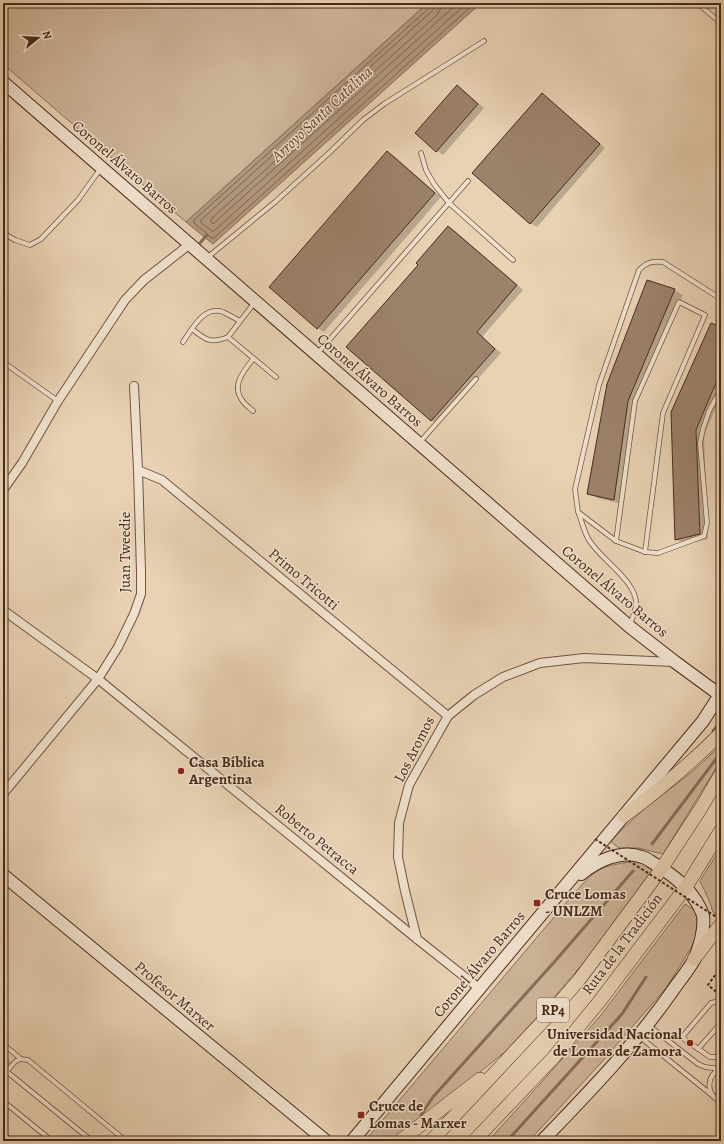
<svg xmlns="http://www.w3.org/2000/svg" width="724" height="1144" viewBox="0 0 724 1144" font-family="Alegreya,serif">
	<rect width="100%" height="100%" fill="#e9d2b4"/>
	<filter id="stains"><feTurbulence type="fractalNoise" baseFrequency=".005" numOctaves="4"/><feColorMatrix values="0 0 0 0 .2 0 0 0 0 .09 0 0 0 0 .02 0 0 0 .5 -.17"/></filter>
	<radialGradient id="worn" r=".72"><stop offset=".6" stop-color="#630" stop-opacity="0"/><stop offset="1" stop-color="#630" stop-opacity=".3"/></radialGradient>
	<g fill="#ceb59a" stroke="#8b705b">
		<polygon points="3,3 418,3 421,9 186,222 3,64"/>
		<polygon points="721,745 721,760 663,854 638,848 619,848 610,841 645,808 692,772"/>
		<polygon points="721,847 721,918 713,912 709,900 700,881"/>
		<path d="M635,861L645,863L654,868L596,948L541,1013L506,1051L394,1141H365L571,897C580,887 589,875 601,869C612,864 624,863 635,861Z"/>
		<polygon points="685,904 699,913 697,934 691,948 666,988 599,1065 529,1141 488,1141 540,1084 601,1015"/>
	</g>
	<polygon fill="#b29980" stroke="#886d58" points="428,3 481,3 213,244 186,222"/>
	<g fill="#0003">
		<polygon points="457,86 463,90 484,108 443,155 437,151 416,133"/>
		<polygon points="542,94 548,98 605,148 537,227 530,223"/>
		<polygon points="387,152 394,156 441,197 324,332 318,328"/>
		<polygon points="449,227 455,231 523,290 482,337 501,353 438,424 432,421 347,347 419,265"/>
		<polygon points="674,290 683,295 636,406 622,504 597,498 588,493"/>
		<polygon points="721,328 721,396 704,435 708,539 685,544 676,539 672,412"/>
		<polygon points="3,1055 13,1064 3,1076"/>
	</g>
	<g fill="none" stroke-linecap="round" stroke-linejoin="round">
		<g stroke="#7d624e" stroke-width="1">
			<polyline points="430,3 429,8 194,220 194,223 212,238 214,238 475,3"/>
			<polyline points="435,3 435,7 432,11 201,220 201,223 212,231 214,231 467,3"/>
			<polyline points="441,3 440,10 437,15 211,219 211,222 213,224 214,223 458,3"/>
		</g>
		<g stroke="#886d58" stroke-width="3">
			<polyline points="200,243 207,235"/>
			<polyline points="713,731 721,721"/>
			<polyline points="652,844 716,759"/>
			<polyline points="718,894 721,887"/>
			<polyline points="421,1115 433,1097 556,960 633,871"/>
			<polyline points="507,1141 622,1014 646,977"/>
		</g>
	</g>
	<g fill="#9c816b" stroke="#482a1c">
		<polygon points="457,85 478,104 436,152 415,133"/>
		<polygon points="542,93 600,144 530,224 472,173"/>
		<polygon points="387,151 435,193 317,329 269,287"/>
		<polygon points="448,226 517,285 477,332 495,349 431,421 346,347 418,265 416,263"/>
		<polygon points="647,280 675,289 628,401 614,500 587,494 607,384"/>
		<polygon points="711,323 721,327 721,371 696,430 700,534 675,540 671,412"/>
	</g>
	<g fill="none" stroke-linecap="round" stroke-linejoin="round">
		<defs>
			<g id="lane">
				<polyline points="697,3 721,23"/>
				<polyline points="421,153 426,170 434,184 449,203 513,260"/>
				<polyline points="3,233 15,240 30,245 41,239 78,200 101,168"/>
				<polyline points="208,257 275,202 328,154 363,120 384,104 484,41"/>
				<path d="M721,299L663,262C652,261 647,262 639,270L599,385L575,489L578,512L616,541L645,552L658,553L704,536L707,523L700,443L703,429L709,411L721,389"/>
				<polyline points="255,302 228,337 276,377"/>
				<path d="M192,329C206,340 210,344 228,337"/>
				<path d="M183,342C192,329 204,305 223,312C229,315 235,318 240,321"/>
				<polyline points="317,354 468,181"/>
				<polyline points="3,362 58,401"/>
				<path d="M253,411C250,408 245,405 242,400C231,385 244,371 253,359"/>
				<polyline points="420,442 476,379"/>
				<path d="M579,514C582,522 584,532 589,540C600,559 637,581 636,604C636,610 632,618 630,625"/>
				<polyline points="616,541 635,401 679,302 705,315 663,413 645,552"/>
				<polyline points="721,1005 715,1002 711,1003 683,1036 684,1039 710,1057 716,1057 721,1050"/>
				<polyline points="648,1025 698,1064 705,1067 720,1069"/>
				<polyline points="640,1037 713,1096"/>
				<polyline points="3,1044 21,1059"/>
				<polyline points="698,1049 721,1023"/>
				<path d="M721,1068C706,1076 705,1094 721,1102"/>
				<polyline points="6,1071 92,1141"/>
				<polyline points="3,1075 16,1061 21,1059 28,1060 126,1141"/>
				<polyline points="3,1101 52,1141"/>
				<polyline points="3,1134 12,1141"/>
			</g>
			<g id="street">
				<polyline points="138,470 162,480 448,716"/>
				<polyline points="3,490 22,463 58,401 125,300 144,280 190,244"/>
				<polyline points="3,610 98,679 417,939 480,989"/>
				<polyline points="3,794 98,679 118,647 134,614 141,594 141,571 138,470 134,386"/>
				<polyline points="417,939 405,891 398,857 399,823 409,785 448,716 474,695 503,677 540,663 584,658 674,662"/>
			</g>
			<g id="secondary">
				<polyline points="3,82 630,627 675,662 720,695"/>
				<polyline points="3,875 326,1141"/>
				<polyline points="352,1141 703,721 721,693"/>
				<path d="M542,1141C588,1093 635,1045 673,990C680,980 690,968 695,958C700,945 705,930 703,916C703,914 701,911 700,908C690,888 674,876 655,864C651,862 647,858 642,857C621,849 597,861 581,874"/>
			</g>
			<g id="primary">
				<polyline points="720,695 721,695"/>
				<path d="M624,816C658,791 691,763 721,733"/>
				<polyline points="694,959 721,924"/>
				<polyline points="400,1141 480,1079"/>
				<polyline points="431,1141 545,1019 579,980 662,868 701,808 721,774"/>
				<polyline points="474,1141 553,1058 599,1002 686,887 721,830"/>
			</g>
		</defs>
		<use href="#lane" stroke="#705442" stroke-width="5.5"/>
		<use href="#street" stroke="#705442" stroke-width="10"/>
		<use href="#secondary" stroke="#482a1c" stroke-width="14"/>
		<use href="#primary" stroke="#482a1c" stroke-width="14"/>
		<polyline stroke="#482a1c" stroke-width="2" stroke-dasharray="3 2" stroke-linecap="butt" points="720,995 708,985 721,967"/>
		<use href="#lane" stroke="#f1e2ce" stroke-width="4"/>
		<use href="#street" stroke="#f1e2ce" stroke-width="8"/>
		<use href="#secondary" stroke="#f1e2ce" stroke-width="12"/>
		<use href="#primary" stroke="#e9d2b4" stroke-width="13"/>
		<polyline stroke="#482a1c" stroke-width="2" stroke-dasharray="3 2" stroke-linecap="butt" points="595,839 721,920"/>
	</g>
	<g fill="#8f2418" stroke="#f1e2ce" stroke-width="1.5">
		<circle cx="181" cy="771" r="4"/>
		<rect x="533" y="899" width="8" height="8" rx="2"/>
		<circle cx="690" cy="1043" r="4"/>
		<rect x="357" y="1111" width="8" height="8" rx="2"/>
	</g>
	<g text-anchor="middle" dominant-baseline="central" stroke-width="3" stroke-linejoin="round" paint-order="stroke">
		<rect fill="#f1e2ce" stroke="#7b6151" stroke-width="1" x="537" y="998" width="32" height="24" rx="3"/>
		<g font-size="14" font-weight="bold" fill="#482a1c">
			<text x="553" y="1010">RP4</text>
		</g>
		<g font-size="15" fill="#482a1c" stroke="#f1e2ce">
			<text transform="translate(125 167) rotate(41)">Coronel Álvaro Barros</text>
			<text transform="translate(370 380) rotate(41)">Coronel Álvaro Barros</text>
			<text transform="translate(125 552) rotate(-90)">Juan Tweedie</text>
			<text transform="translate(304 579) rotate(40)">Primo Tricotti</text>
			<text transform="translate(615 591) rotate(40)">Coronel Álvaro Barros</text>
			<text transform="translate(414 749) rotate(-63)">Los Aromos</text>
			<text transform="translate(317 839) rotate(39)">Roberto Petracca</text>
			<text transform="translate(622 944) rotate(-53)">Ruta de la Tradición</text>
			<text transform="translate(479 964) rotate(-50)">Coronel Álvaro Barros</text>
			<text transform="translate(175 996) rotate(40)">Profesor Marxer</text>
		</g>
		<g font-size="15" font-weight="bold" fill="#482a1c" stroke="#f1e2ce" text-anchor="start">
			<text x="189" y="762">Casa Bíblica<tspan x="189" dy="17">Argentina</tspan></text>
			<text x="545" y="894">Cruce Lomas<tspan x="545" dy="17">- UNLZM</tspan></text>
			<text x="682" y="1034" text-anchor="end">Universidad Nacional<tspan x="682" dy="17">de Lomas de Zamora</tspan></text>
			<text x="369" y="1106">Cruce de<tspan x="369" dy="17">Lomas - Marxer</tspan></text>
		</g>
		<g font-size="16" font-style="italic" fill="#624635" stroke="#f1e2ce">
			<text transform="translate(322 114) rotate(-43)">Arroyo Santa Catalina</text>
		</g>
	</g>
	<rect width="724" height="1144" fill="none" stroke="#e9d2b4" stroke-width="16"/>
	<rect x="4" y="4" width="716" height="1136" fill="none" stroke="#482a1c" stroke-width="2"/>
	<rect x="8" y="8" width="708" height="1128" fill="none" stroke="#482a1c"/>
	<g transform="translate(38 38) rotate(72)" stroke="#f1e2ce" stroke-width="3" paint-order="stroke">
	<path d="M0-3L7 15L0 10L-7 15Z" fill="#482a1c"/>
	<text y="-6" font-size="11" font-weight="bold" text-anchor="middle" fill="#482a1c">N</text>
	</g>
	<rect width="100%" height="100%" filter="url(#stains)"/>
	<rect width="100%" height="100%" fill="url(#worn)"/>
</svg>
